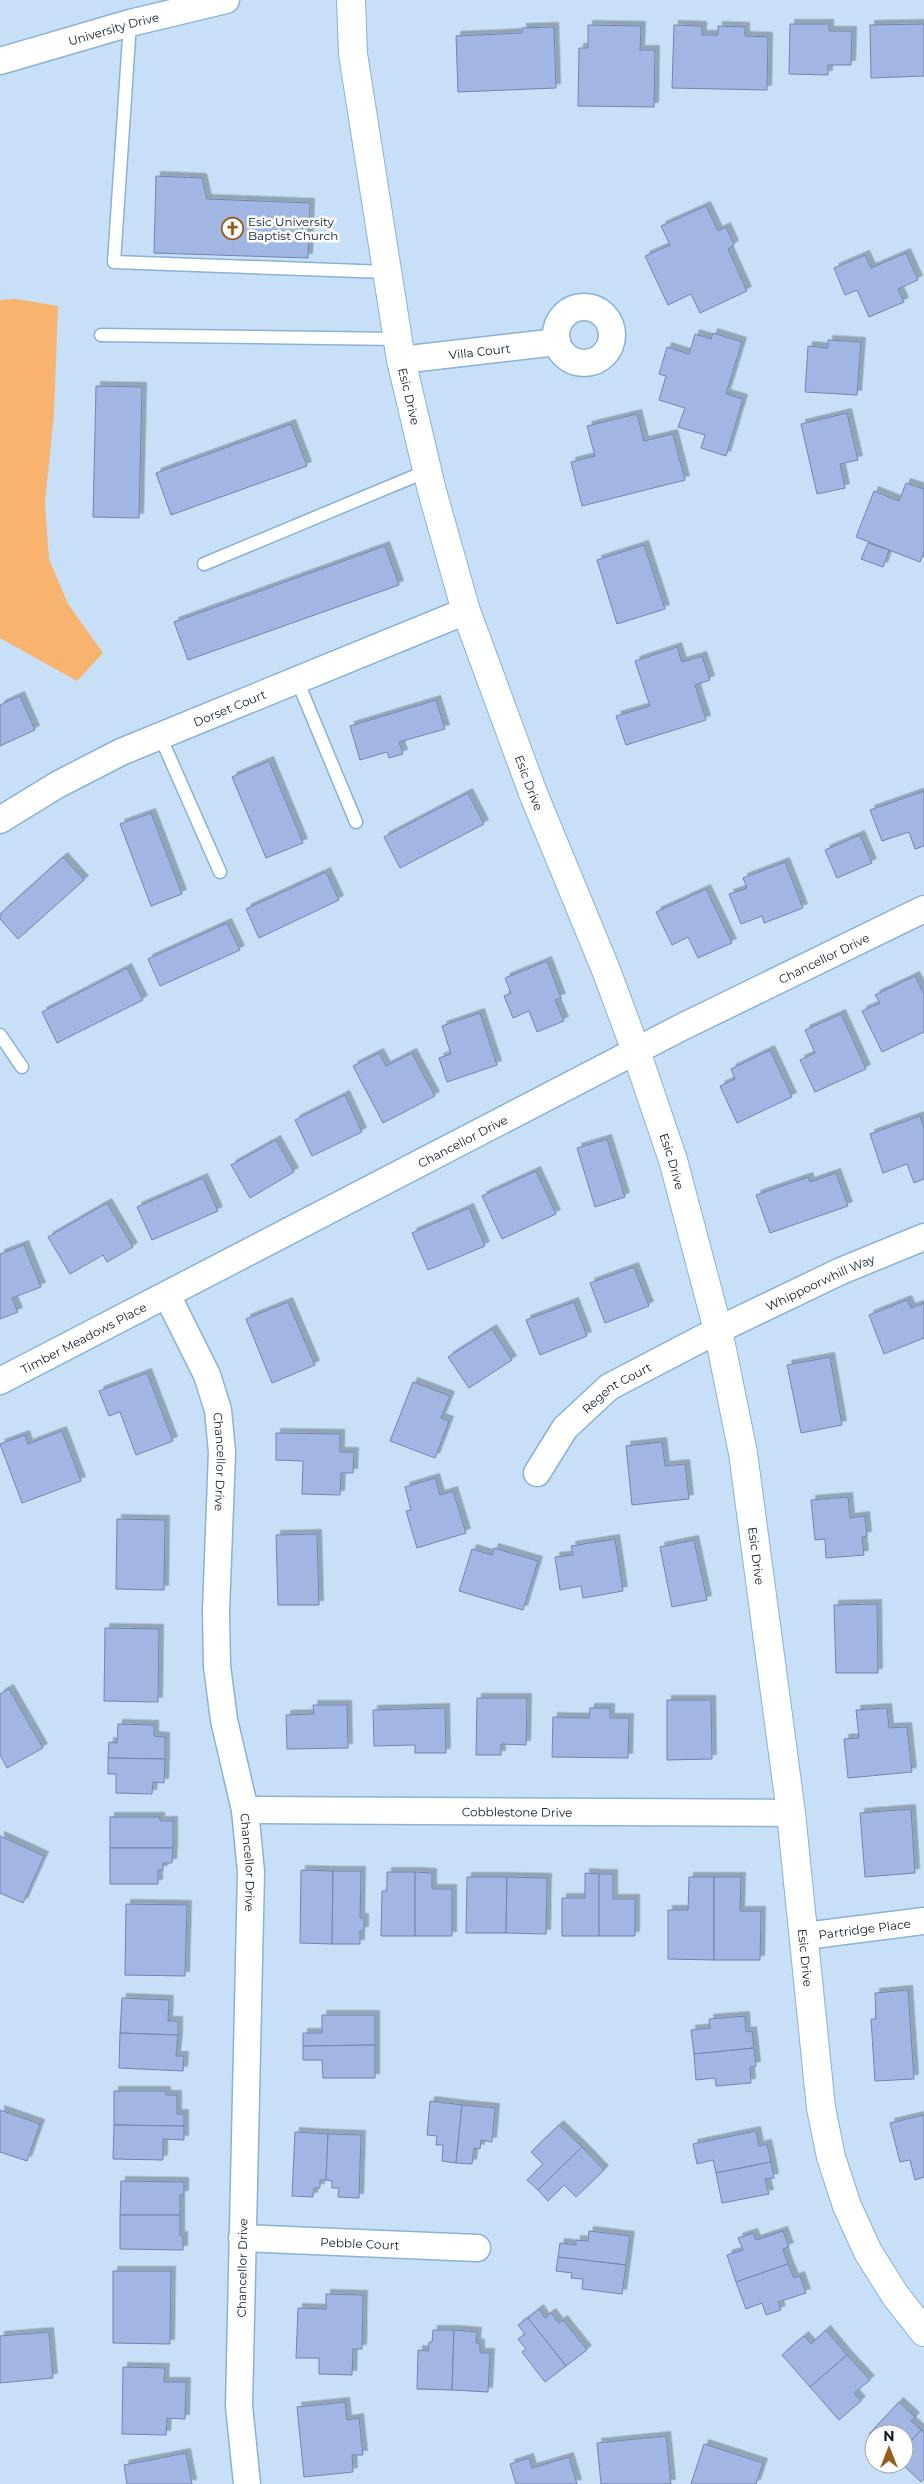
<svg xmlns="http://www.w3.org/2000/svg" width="924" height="2484" viewBox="0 0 924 2484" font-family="Montserrat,sans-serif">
	<defs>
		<filter id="shadow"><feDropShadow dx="4.5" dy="-4.5" stdDeviation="0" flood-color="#0004"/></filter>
	</defs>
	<rect width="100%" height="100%" fill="#c7e0f7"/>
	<polygon fill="#f8b46f" points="16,299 58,306 54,414 45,503 49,559 68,604 103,653 77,681 0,638 0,300"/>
	<g fill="#a1b6e2" stroke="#7185af" filter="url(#shadow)">
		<polygon points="790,24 829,24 829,31 852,31 851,65 828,65 828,75 789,74"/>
		<polygon points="924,24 924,76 871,78 870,25"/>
		<polygon points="588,25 641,26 640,50 655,50 654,107 578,106 579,48 588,48"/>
		<polygon points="674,25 702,26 702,35 718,35 718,26 745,27 745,36 768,37 767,90 672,88"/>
		<polygon points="554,27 556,88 458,92 456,36 522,33 522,28"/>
		<polygon points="156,176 202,178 207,199 310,203 308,258 154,253"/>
		<polygon points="706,206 718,231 726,227 734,245 728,249 747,291 700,313 691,294 668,305 645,256 670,245 661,226"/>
		<polygon points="906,253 918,280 898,289 904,302 869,317 857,290 845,295 834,268 865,255 871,268"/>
		<polygon points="713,333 742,342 726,394 743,399 726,456 701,448 705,435 678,427 685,408 659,400 666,376 659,374 667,347 689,354 695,334 711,339"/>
		<polygon points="828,340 861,342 857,395 805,392 808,346 828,348"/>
		<polygon points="96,386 142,387 139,518 93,517"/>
		<polygon points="847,413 858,460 840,464 845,488 817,494 801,424"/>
		<polygon points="637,414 644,441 673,434 685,480 582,506 571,462 595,456 587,426"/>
		<polygon points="291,424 307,466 171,515 156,473"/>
		<polygon points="906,483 924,489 924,551 920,562 856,537 874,491 899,501"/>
		<polygon points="868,543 889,550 883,567 861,559"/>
		<polygon points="644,545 665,609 617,624 597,560"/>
		<polygon points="385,546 399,585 188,660 174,622"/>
		<polygon points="677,647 682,662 702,656 710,680 695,685 706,720 626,745 616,716 650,706 635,661"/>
		<polygon points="20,696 35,730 0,746 0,705"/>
		<polygon points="436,700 445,729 399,742 403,754 389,758 387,752 360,760 350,726"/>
		<polygon points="269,761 303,843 266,858 232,777"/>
		<polygon points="924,791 924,846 915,849 909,832 882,841 870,810"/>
		<polygon points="468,793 484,824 400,868 384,837"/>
		<polygon points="151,813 182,894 151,906 120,824"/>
		<polygon points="860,835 872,863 837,878 825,850"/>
		<polygon points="63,857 84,880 18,939 0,919 0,914"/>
		<polygon points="785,862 803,908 764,923 762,916 741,924 729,894 747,888 743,878"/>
		<polygon points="326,872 339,900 259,938 246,909"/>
		<polygon points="706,889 732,943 698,958 688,937 672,945 656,912"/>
		<polygon points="227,923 240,950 160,986 148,959"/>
		<polygon points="547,961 561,998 555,1000 564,1021 537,1032 529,1011 513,1018 504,996 511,993 505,978"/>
		<polygon points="127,968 143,1000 57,1043 42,1012"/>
		<polygon points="915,976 924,994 924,1032 882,1052 862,1011 880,1003 875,995"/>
		<polygon points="480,1013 497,1065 447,1082 439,1058 451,1054 442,1026"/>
		<polygon points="841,1014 866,1069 815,1092 800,1060 815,1053 805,1030"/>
		<polygon points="770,1050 792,1097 737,1123 720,1086 735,1079 731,1069"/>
		<polygon points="379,1053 386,1066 412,1053 435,1096 383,1123 353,1066"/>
		<polygon points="345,1095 362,1132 312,1156 295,1120"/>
		<polygon points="920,1116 924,1128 924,1179 914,1183 907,1164 883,1173 870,1134"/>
		<polygon points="607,1139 625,1197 595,1207 577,1148"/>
		<polygon points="276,1140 294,1172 250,1198 231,1165"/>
		<polygon points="536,1171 556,1214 502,1239 482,1196"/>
		<polygon points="836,1173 848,1206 770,1233 756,1195 808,1177 810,1182"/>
		<polygon points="203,1178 218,1211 152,1240 137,1207"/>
		<polygon points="107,1203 133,1247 107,1262 103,1255 70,1274 48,1237"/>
		<polygon points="469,1208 485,1246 428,1270 412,1233"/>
		<polygon points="24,1245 41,1287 12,1298 18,1312 0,1319 0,1254"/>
		<polygon points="634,1267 649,1306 605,1323 590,1283"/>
		<polygon points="907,1300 911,1308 924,1303 924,1338 884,1354 869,1315"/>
		<polygon points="288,1302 315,1365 272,1383 246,1319"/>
		<polygon points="574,1302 587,1336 540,1355 526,1320"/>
		<polygon points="492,1329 512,1360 469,1388 448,1357"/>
		<polygon points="830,1357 842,1425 801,1433 787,1365"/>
		<polygon points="147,1373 173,1441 136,1455 120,1412 109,1416 99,1391"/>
		<polygon points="413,1382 450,1396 441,1418 449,1421 435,1458 390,1441"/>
		<polygon points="62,1431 81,1481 22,1503 0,1444 25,1435 28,1444"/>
		<polygon points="276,1433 340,1434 340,1452 354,1452 353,1473 341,1473 340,1495 302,1494 303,1461 276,1460"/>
		<polygon points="662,1442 665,1466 685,1464 689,1499 632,1505 626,1446"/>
		<polygon points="435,1478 440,1495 453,1491 466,1533 417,1548 406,1511 411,1510 405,1487"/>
		<polygon points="848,1497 850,1518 865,1516 867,1536 862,1537 864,1555 826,1558 825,1539 815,1540 811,1500"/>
		<polygon points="117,1519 165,1520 164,1590 116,1589"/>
		<polygon points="317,1534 319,1605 278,1605 276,1535"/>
		<polygon points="615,1539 623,1591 583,1598 581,1586 560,1590 555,1557 573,1555 571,1546"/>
		<polygon points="694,1540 707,1600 672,1607 660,1547"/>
		<polygon points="494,1548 538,1561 523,1610 459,1591 472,1549 492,1555"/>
		<polygon points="877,1604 878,1673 836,1673 834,1605"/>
		<polygon points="105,1628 159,1629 158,1702 104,1701"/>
		<polygon points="9,1689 43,1748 7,1768 0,1755 0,1694"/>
		<polygon points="477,1698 527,1698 526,1745 501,1744 501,1755 476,1755"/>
		<polygon points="667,1700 711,1700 712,1759 667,1760"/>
		<polygon points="313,1705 347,1705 348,1748 287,1749 286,1715 314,1714"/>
		<polygon points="445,1708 446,1753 415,1753 415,1745 374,1746 373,1710"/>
		<polygon points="590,1708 610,1708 610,1718 629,1718 628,1758 552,1757 553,1717 589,1718"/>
		<polygon points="887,1708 889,1728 907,1727 912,1772 848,1778 844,1739 859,1738 856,1710"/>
		<polygon points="118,1724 154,1725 154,1736 165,1737 165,1759 108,1758 109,1742 117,1743"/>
		<polygon points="108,1758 165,1759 164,1783 153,1782 152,1794 116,1793 116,1774 108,1774"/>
		<polygon points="911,1809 915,1873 865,1877 860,1813"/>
		<polygon points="110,1817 160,1817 160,1821 173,1821 173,1848 110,1848"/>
		<polygon points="0,1836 44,1856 23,1903 0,1893"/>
		<polygon points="110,1848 173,1848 172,1863 163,1863 163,1870 158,1870 158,1884 110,1884"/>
		<polygon points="301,1870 333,1871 332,1944 300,1943"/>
		<polygon points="333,1871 361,1871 360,1918 364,1918 364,1931 360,1931 360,1944 332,1944"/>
		<polygon points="387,1872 415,1872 415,1936 381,1936 382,1891 387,1891"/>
		<polygon points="415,1872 432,1873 432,1889 452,1889 452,1936 415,1936"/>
		<polygon points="585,1873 599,1874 599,1936 562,1936 562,1898 585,1898"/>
		<polygon points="599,1874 613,1874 613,1899 635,1899 635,1936 599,1936"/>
		<polygon points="467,1877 507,1877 506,1933 466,1933"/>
		<polygon points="507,1877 547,1878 546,1934 506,1933"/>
		<polygon points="689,1877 714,1877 714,1960 668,1959 668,1910 688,1910"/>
		<polygon points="714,1877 741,1877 740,1911 761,1911 760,1960 714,1960"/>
		<polygon points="126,1904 187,1905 185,1976 125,1975"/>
		<polygon points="908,1990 914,2079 875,2081 871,2019 876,2019 875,1993"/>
		<polygon points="122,1998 169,2000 168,2021 178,2021 178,2035 120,2033"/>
		<polygon points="322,2015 375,2015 375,2045 303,2046 303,2033 322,2033"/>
		<polygon points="745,2016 746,2032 752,2031 754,2048 694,2054 691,2030 710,2028 709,2019"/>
		<polygon points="120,2033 178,2035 176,2056 184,2056 183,2071 119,2068"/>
		<polygon points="375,2045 375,2078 323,2078 322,2060 303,2060 303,2046"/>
		<polygon points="754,2048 756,2066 750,2067 751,2083 716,2086 715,2078 696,2080 694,2054"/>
		<polygon points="114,2091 166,2091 166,2095 177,2095 177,2114 184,2114 184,2126 114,2125"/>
		<polygon points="430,2101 462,2105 456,2163 442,2161 443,2145 436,2145 437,2136 427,2135"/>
		<polygon points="462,2105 495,2108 492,2142 481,2140 480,2149 474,2148 472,2164 456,2163"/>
		<polygon points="0,2110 40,2124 27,2161 0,2152"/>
		<polygon points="924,2115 924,2177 915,2180 910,2160 900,2162 890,2123"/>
		<polygon points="114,2125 184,2126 184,2140 163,2139 163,2160 113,2159"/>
		<polygon points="559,2125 582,2147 538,2190 527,2180 543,2164 531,2152"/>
		<polygon points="756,2131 759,2146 767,2144 771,2162 716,2173 713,2160 697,2164 693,2144"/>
		<polygon points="295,2132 328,2134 326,2180 320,2180 320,2188 314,2188 313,2197 292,2196"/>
		<polygon points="328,2134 361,2135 359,2198 338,2197 339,2188 332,2188 332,2181 326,2180"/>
		<polygon points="582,2147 604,2170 576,2197 564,2185 548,2201 538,2190"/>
		<polygon points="771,2162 774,2178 765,2179 769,2194 722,2203 716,2173"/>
		<polygon points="121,2181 184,2182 184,2195 180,2195 180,2215 120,2215"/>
		<polygon points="120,2215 180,2215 180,2236 183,2236 183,2250 120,2249"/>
		<polygon points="589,2231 630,2236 626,2265 558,2257 560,2243 576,2245 576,2240 588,2241"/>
		<polygon points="783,2231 789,2247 783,2249 788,2264 736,2282 727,2255 743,2250 738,2238 753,2233 756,2240"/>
		<polygon points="558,2257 626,2265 622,2294 582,2289 583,2279 571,2278 572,2273 556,2271"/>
		<polygon points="788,2264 794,2278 800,2276 806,2293 778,2302 781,2310 766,2315 762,2303 746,2309 736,2282"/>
		<polygon points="113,2271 171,2271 170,2344 113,2343"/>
		<polygon points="326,2294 363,2295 362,2349 353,2349 352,2375 319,2374 319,2358 296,2358 298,2308 326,2309"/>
		<polygon points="539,2309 545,2318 551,2313 559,2323 563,2320 587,2350 566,2366 528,2318"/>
		<polygon points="528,2318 566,2366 545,2382 522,2352 526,2349 518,2339 525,2334 518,2325"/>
		<polygon points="433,2330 454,2330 452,2390 417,2389 418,2350 428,2351 429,2342 432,2342"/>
		<polygon points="454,2330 477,2332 476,2343 480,2344 480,2353 490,2353 488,2392 452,2390"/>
		<polygon points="826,2330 847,2355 810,2387 782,2355 804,2336 811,2344"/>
		<polygon points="49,2332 53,2378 0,2383 0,2336"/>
		<polygon points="847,2355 870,2380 854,2393 861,2401 839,2420 810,2387"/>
		<polygon points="123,2367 165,2368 164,2382 186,2382 185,2419 167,2418 166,2435 122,2434"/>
		<polygon points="345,2402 347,2420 359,2418 363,2455 352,2455 353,2472 304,2477 297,2407"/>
		<polygon points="899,2402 915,2417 911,2421 921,2430 904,2449 904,2434 874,2434 874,2439 869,2434"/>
		<polygon points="921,2430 924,2433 924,2479 921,2482 902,2464 904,2464 904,2449"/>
		<polygon points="666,2436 671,2484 601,2484 597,2443"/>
		<polygon points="704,2444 763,2463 756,2484 691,2484"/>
		<polygon points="186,2453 192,2484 127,2484 124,2465"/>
		<polygon points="569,2457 577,2484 516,2484 510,2464 529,2458 532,2468"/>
	</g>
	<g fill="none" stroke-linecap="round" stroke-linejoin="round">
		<defs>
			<g id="service">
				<polyline points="130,23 114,262 387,272"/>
				<polyline points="101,335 398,339"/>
				<polyline points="204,564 427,471"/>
				<polyline points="297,680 356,822"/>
				<polyline points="160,736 220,872"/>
				<polyline points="0,1035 22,1067"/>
			</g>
			<g id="minor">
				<path id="s1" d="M0,61L130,23L226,0"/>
				<circle cx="584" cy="335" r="28"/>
				<path id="s2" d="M401,360L557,342"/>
				<path id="s3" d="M0,820L57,785L121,752L466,611"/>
				<path id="s4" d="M167,1295L207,1375L218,1410L222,1452L216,1611L217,1666L224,1720L245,1810L251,1872L239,2406L247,2484"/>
				<path id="s5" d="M0,1381L682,1027L924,909"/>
				<path id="s6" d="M537,1473L565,1428L609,1387L718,1330L841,1271L924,1237"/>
				<path id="s7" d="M245,1810L791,1813"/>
				<path id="s8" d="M805,1936L924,1921"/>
				<path id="s9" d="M242,2238L477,2248"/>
			</g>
			<g id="tertiary">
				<path id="s10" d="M351,0L353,54L401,360L432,491L466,611L533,793L606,970L636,1051L673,1160L718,1330L743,1453L791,1813L821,2108L831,2157L847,2206L868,2252L895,2295L924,2332"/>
			</g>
		</defs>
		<use href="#service" stroke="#89b2d6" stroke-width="15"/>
		<use href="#minor" stroke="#89b2d6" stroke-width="29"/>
		<use href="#tertiary" stroke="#89b2d6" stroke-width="30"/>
		<use href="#service" stroke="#fff" stroke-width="12"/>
		<use href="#minor" stroke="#fff" stroke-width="26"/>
		<use href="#tertiary" stroke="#fff" stroke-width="28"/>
	</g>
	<defs>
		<symbol id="church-ring" viewBox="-11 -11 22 22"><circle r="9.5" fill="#fefefe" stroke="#975e1b" stroke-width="1.5"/><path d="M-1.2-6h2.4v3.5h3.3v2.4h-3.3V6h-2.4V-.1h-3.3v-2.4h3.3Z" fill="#975e1b"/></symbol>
	</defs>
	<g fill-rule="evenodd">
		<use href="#church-ring" x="220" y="216" width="25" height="25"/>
	</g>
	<g text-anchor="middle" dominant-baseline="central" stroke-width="5" stroke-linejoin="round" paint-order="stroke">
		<g font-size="12" fill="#0d1d2b" stroke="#fefefe">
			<text stroke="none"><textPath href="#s1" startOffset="118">University Drive</textPath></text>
			<text stroke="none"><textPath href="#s2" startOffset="79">Villa Court</textPath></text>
			<text stroke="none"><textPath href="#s10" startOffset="401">Esic Drive</textPath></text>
			<text stroke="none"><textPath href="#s3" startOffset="256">Dorset Court</textPath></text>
			<text stroke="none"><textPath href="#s10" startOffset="806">Esic Drive</textPath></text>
			<text stroke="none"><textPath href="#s5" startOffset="926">Chancellor Drive</textPath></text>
			<text stroke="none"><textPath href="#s5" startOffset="521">Chancellor Drive</textPath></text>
			<text stroke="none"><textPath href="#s10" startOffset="1211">Esic Drive</textPath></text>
			<text stroke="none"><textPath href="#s6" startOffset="349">Whippoorwhill Way</textPath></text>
			<text stroke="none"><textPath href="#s5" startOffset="94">Timber Meadows Place</textPath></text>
			<text stroke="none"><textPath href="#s6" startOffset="119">Regent Court</textPath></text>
			<text stroke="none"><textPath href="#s4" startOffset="178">Chancellor Drive</textPath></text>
			<text stroke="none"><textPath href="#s10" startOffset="1615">Esic Drive</textPath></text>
			<text stroke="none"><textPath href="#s7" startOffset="272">Cobblestone Drive</textPath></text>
			<text stroke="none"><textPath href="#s4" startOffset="582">Chancellor Drive</textPath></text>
			<text stroke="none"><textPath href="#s8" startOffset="60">Partridge Place</textPath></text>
			<text stroke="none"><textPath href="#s10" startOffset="2020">Esic Drive</textPath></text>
			<text stroke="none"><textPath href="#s9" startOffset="118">Pebble Court</textPath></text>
			<text transform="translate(242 2268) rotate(-89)">Chancellor Drive</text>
		</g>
		<g font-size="12" fill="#0d1d2b" stroke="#fefefe" text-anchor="start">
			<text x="248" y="221">Esic University<tspan x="248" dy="14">Baptist Church</tspan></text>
		</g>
	</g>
	<g transform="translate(889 2449)"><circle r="24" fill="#fefefe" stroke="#9ea4aa"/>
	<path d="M0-4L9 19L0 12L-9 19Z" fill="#975e1b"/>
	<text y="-8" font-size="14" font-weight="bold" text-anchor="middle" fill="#0d1d2b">N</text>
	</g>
</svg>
